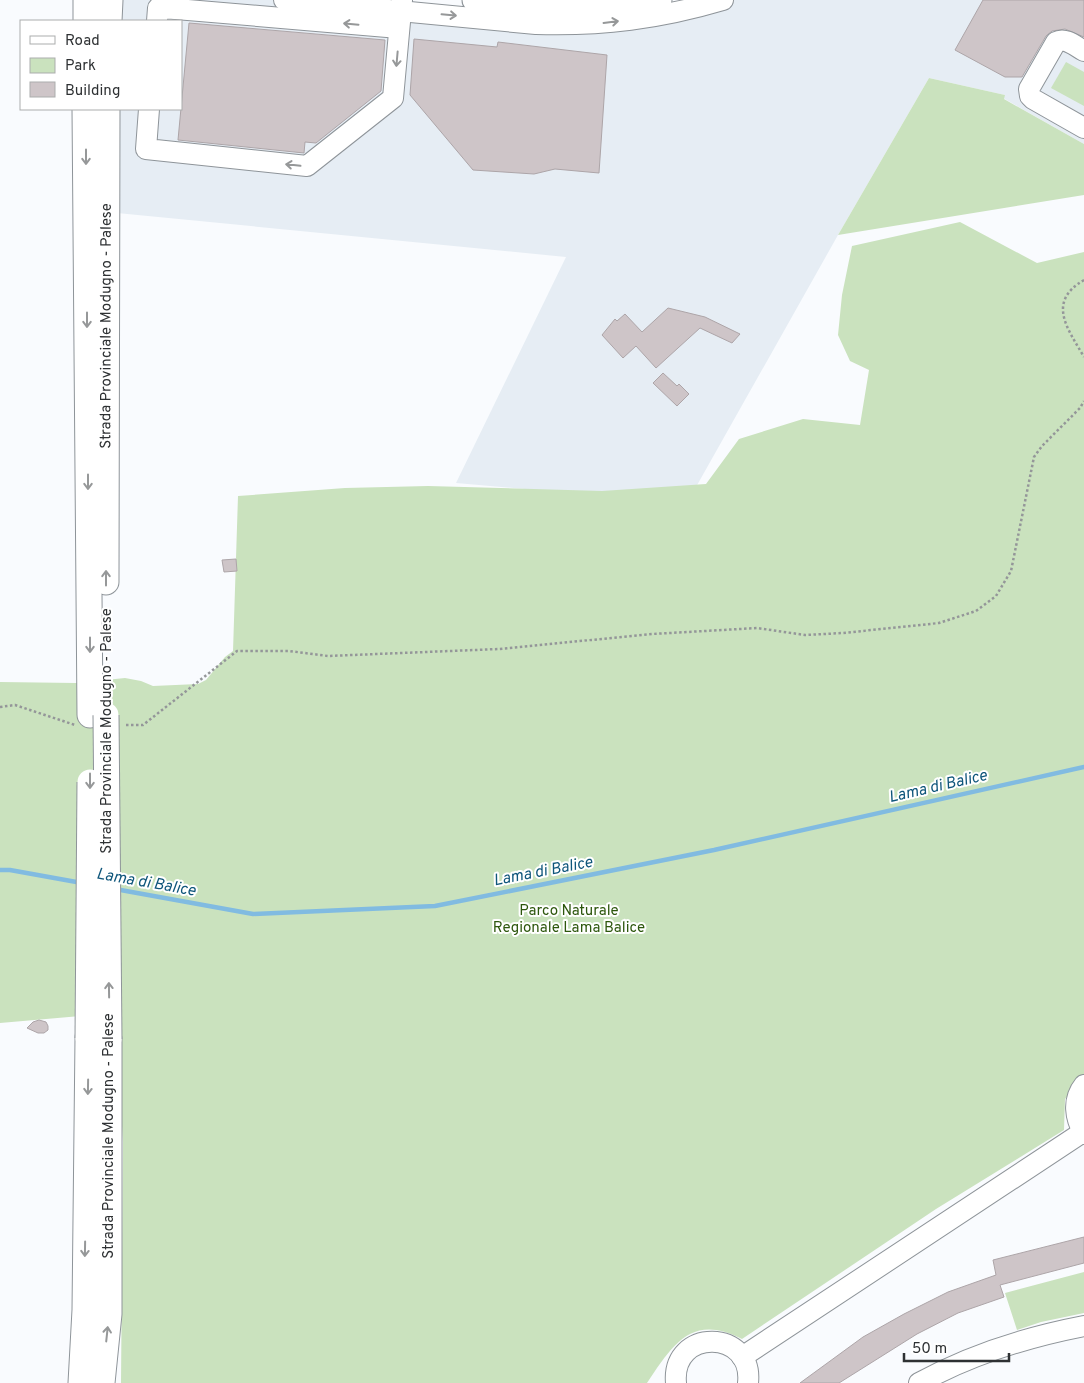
<svg xmlns="http://www.w3.org/2000/svg" width="1084" height="1383" viewBox="0 0 1084 1383" font-family="Overpass,sans-serif">
	<rect width="100%" height="100%" fill="#f9fbfe"/>
	<polygon fill="#e6edf4" points="123,0 347,0 583,16 703,0 1084,0 1084,144 1003,98 1005,95 929,78 838,235 687,503 456,483 566,257 117,213 117,109 181,109 181,21 118,21 121,2"/>
	<g fill="#cae2be">
		<polygon points="1066,62 1084,72 1084,106 1051,88"/>
		<polygon points="929,78 1005,95 1004,99 1084,144 1084,195 838,235"/>
		<path d="M960,222L1037,263L1084,252V1077L1065,1099L1064,1130L936,1209L742,1339C692,1313 673,1344 647,1383H121L123,1142L115,1013L0,1023V682L76,683L125,678L141,681L153,686L198,684L206,680L225,657L233,651L238,496L345,488L428,486L602,491L706,484L739,439L803,419L860,425L869,370L850,361L838,335L842,295L852,246Z"/>
		<polygon points="1084,1272 1084,1313 1041,1322 1017,1330 1005,1293"/>
	</g>
	<g fill="none" stroke-linecap="round" stroke-linejoin="round">
		<g stroke="#81bbe1" stroke-width="4.5">
			<polyline points="0,870 10,870 82,883"/>
			<polyline points="115,889 253,914 435,906 714,850 1084,767"/>
		</g>
	</g>
	<g fill="#cec5c8" stroke="#ada5a8">
		<polygon points="983,0 1084,0 1084,37 1065,29 1052,31 1046,36 1022,77 1005,77 955,50"/>
		<polygon points="189,23 385,40 381,91 316,143 305,142 304,153 178,140"/>
		<polygon points="414,39 497,47 498,42 607,55 599,173 555,169 534,174 473,170 410,95"/>
		<polygon points="668,308 705,317 740,334 732,343 700,328 656,368 636,346 623,358 602,335 615,319 617,321 625,314 642,332"/>
		<polygon points="663,373 677,386 679,384 689,394 677,406 653,383"/>
		<polygon points="236,559 237,571 224,572 222,560"/>
		<polygon points="39,1020 46,1022 48,1026 48,1030 44,1033 38,1033 27,1028 33,1022"/>
		<polygon points="1084,1237 1084,1263 1000,1285 1004,1297 958,1313 917,1334 839,1383 800,1383 863,1337 904,1314 948,1292 996,1275 993,1260"/>
	</g>
	<g fill="none" stroke-linecap="round" stroke-linejoin="round">
		<defs>
			<g id="minor">
				<path d="M284,0L536,24C602,26 659,19 723,0"/>
				<polyline points="176,9 399,28"/>
				<polyline points="157,21 158,8 176,9 174,0"/>
				<path d="M1084,51C1075,46 1066,37 1056,42L1029,89L1030,96L1033,99L1084,128"/>
				<polyline points="149,109 146,149 307,166 393,98 402,0"/>
				<path d="M1084,1085C1072,1100 1075,1118 1084,1134"/>
				<polyline points="742,1357 1083,1132"/>
				<path d="M676,1383C671,1327 754,1329 748,1383"/>
				<path d="M919,1383C970,1355 1027,1337 1084,1326"/>
			</g>
			<g id="major">
				<path d="M475,0C537,5 597,10 659,0"/>
				<polyline points="86,21 86,0"/>
				<polyline points="109,21 110,0"/>
				<polyline points="85,109 90,715"/>
				<path id="s1" d="M106,582L107,109"/>
				<polyline points="81,1383 85,1310 88,1038"/>
				<polyline points="102,1383 109,1314 109,1039"/>
			</g>
		</defs>
		<use href="#minor" stroke="#8e9499" stroke-width="22"/>
		<use href="#major" stroke="#8e9499" stroke-width="27"/>
		<g stroke="#949699" stroke-width="2.5" stroke-dasharray="2.5 2.5" stroke-linecap="butt">
			<path d="M1084,280C1046,302 1068,329 1084,357"/>
			<polyline points="0,707 15,705 75,725"/>
			<polyline points="126,725 143,725 237,651 289,651 328,656 499,649 652,634 757,628 805,635 843,633 939,623 976,611 996,596 1011,571 1034,457 1042,446 1080,408 1084,401"/>
		</g>
		<use href="#minor" stroke="#fff" stroke-width="20"/>
		<use href="#major" stroke="#fff" stroke-width="25"/>
		<defs>
			<g id="major-bridge">
				<polyline points="106,715 109,1039"/>
				<polyline points="88,1038 90,782"/>
			</g>
		</defs>
		<use href="#major-bridge" stroke="#8e9499" stroke-width="27" stroke-linecap="butt"/>
		<use href="#major-bridge" stroke="#fff" stroke-width="25"/>
	</g>
	<defs><path id="oneway-shaft" d="M-6 0H5M1.5-3L5.5 0L1.5 3" fill="none" stroke-width="1.6" stroke-linecap="round" stroke-linejoin="round" transform="scale(1.25)"/></defs>
	<g stroke="#969899">
		<use href="#oneway-shaft" transform="translate(449 15) rotate(5)"/>
		<use href="#oneway-shaft" transform="translate(611 22) rotate(-7)"/>
		<use href="#oneway-shaft" transform="translate(351 24) rotate(-175)"/>
		<use href="#oneway-shaft" transform="translate(397 59) rotate(95)"/>
		<use href="#oneway-shaft" transform="translate(86 157) rotate(90)"/>
		<use href="#oneway-shaft" transform="translate(293 165) rotate(-174)"/>
		<use href="#oneway-shaft" transform="translate(87 320) rotate(90)"/>
		<use href="#oneway-shaft" transform="translate(88 482) rotate(90)"/>
		<use href="#oneway-shaft" transform="translate(106 578) rotate(-90)"/>
		<use href="#oneway-shaft" transform="translate(90 645) rotate(90)"/>
		<use href="#oneway-shaft" transform="translate(90 781) rotate(90)"/>
		<use href="#oneway-shaft" transform="translate(109 990) rotate(-91)"/>
		<use href="#oneway-shaft" transform="translate(88 1087) rotate(91)"/>
		<use href="#oneway-shaft" transform="translate(85 1249) rotate(91)"/>
		<use href="#oneway-shaft" transform="translate(107 1334) rotate(-84)"/>
	</g>
	<g text-anchor="middle" dominant-baseline="central" stroke-width="4" stroke-linejoin="round" paint-order="stroke">
		<g font-size="15" fill="#2e3133" stroke="#fff">
			<text stroke="none"><textPath href="#s1" startOffset="256">Strada Provinciale Modugno - Palese</textPath></text>
			<text transform="translate(107 731) rotate(-90)">Strada Provinciale Modugno - Palese</text>
			<text transform="translate(109 1136) rotate(-90)">Strada Provinciale Modugno - Palese</text>
		</g>
		<g font-size="15" fill="#2d570d" stroke="#fff">
			<text x="569" y="911">Parco Naturale<tspan x="569" dy="17">Regionale Lama Balice</tspan></text>
		</g>
		<g font-size="16" font-style="italic" fill="#0f567b" stroke="#fff">
			<text transform="translate(938 787) rotate(-13)">Lama di Balice</text>
			<text transform="translate(543 872) rotate(-11)">Lama di Balice</text>
			<text transform="translate(146 883) rotate(10)">Lama di Balice</text>
		</g>
	</g>
	<rect x="20" y="20" width="162" height="90" fill="#ffffff" stroke="#abadad"/>
	<rect x="30" y="36" width="25" height="8" fill="#ffffff" stroke="#abadad"/>
	<text x="65" y="45" font-size="15" fill="#2e3133">Road</text>
	<rect x="30" y="58" width="25" height="15" fill="#cae2be" stroke="#abadad"/>
	<text x="65" y="70" font-size="15" fill="#2e3133">Park</text>
	<rect x="30" y="82" width="25" height="15" fill="#cec5c8" stroke="#abadad"/>
	<text x="65" y="95" font-size="15" fill="#2e3133">Building</text>
	<path d="M904 1353v8h105v-8" fill="none" stroke="#2e3133" stroke-width="2.5"/>
	<text x="912" y="1353" font-size="15" fill="#2e3133" stroke="#ffffff" stroke-width="4" paint-order="stroke">50 m</text>
</svg>
